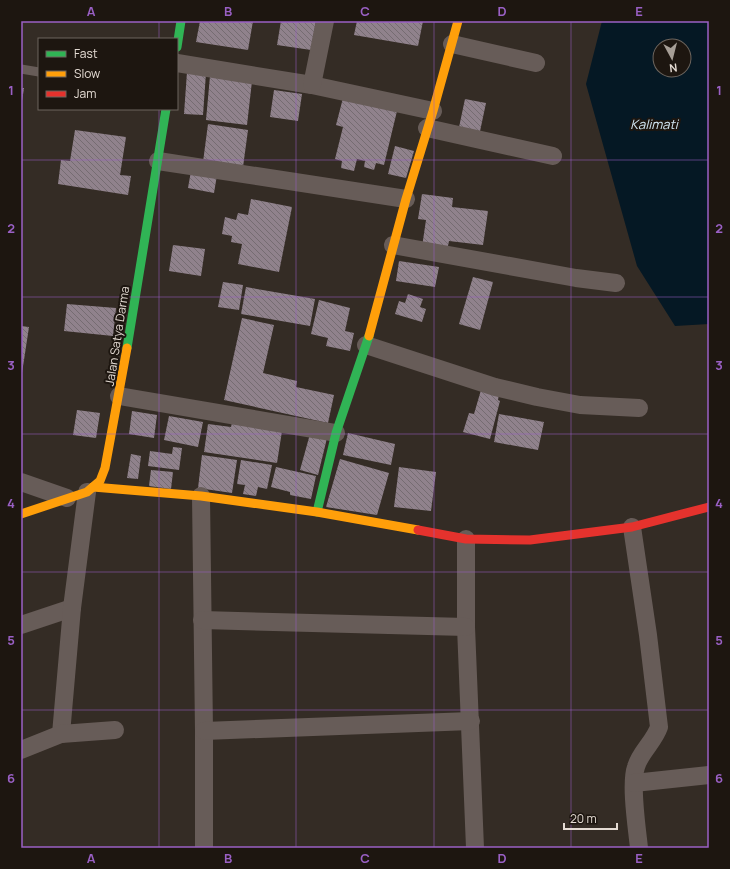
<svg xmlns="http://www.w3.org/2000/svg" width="730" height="869" viewBox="0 0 730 869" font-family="Manrope,sans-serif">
	<defs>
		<pattern id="building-back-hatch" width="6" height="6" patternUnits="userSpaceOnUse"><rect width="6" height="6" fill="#90828c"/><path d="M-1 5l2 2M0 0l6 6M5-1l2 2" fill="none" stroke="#756c71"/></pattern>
	</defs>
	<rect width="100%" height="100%" fill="#342c25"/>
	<path fill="#051824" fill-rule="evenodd" d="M602,21H709V324L675,326L637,266L586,84ZM660,46H684V70H660Z"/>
	<g fill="url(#building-back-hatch)">
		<polygon points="200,21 253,21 248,50 196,42"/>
		<polygon points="281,21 316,21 311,50 277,45"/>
		<polygon points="357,21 423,21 418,46 354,35"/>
		<polygon points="187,72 206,73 203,115 184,114"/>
		<polygon points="210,76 252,81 247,125 206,120"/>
		<polygon points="21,88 24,88 22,101 21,100"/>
		<polygon points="274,90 302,94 298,121 270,117"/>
		<polygon points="343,98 397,111 384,165 376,163 374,170 364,167 365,161 357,159 354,171 341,168 342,161 335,159 343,127 336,125"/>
		<polygon points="465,99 486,103 479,136 458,132"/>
		<polygon points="208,124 248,130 243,167 203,162"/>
		<polygon points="75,130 126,137 120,175 131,176 128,195 58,184 61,160 70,161"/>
		<polygon points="395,146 414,151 406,178 388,174"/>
		<polygon points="191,171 217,175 214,193 188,188"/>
		<polygon points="422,194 453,198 452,207 488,211 483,245 449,241 447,251 422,247 426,220 418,219"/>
		<polygon points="251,199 292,207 279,272 238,264 242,244 231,242 232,236 222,234 225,217 236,220 238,213 248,215"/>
		<polygon points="173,245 205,249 201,276 169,271"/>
		<polygon points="399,261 439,267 435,287 396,281"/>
		<polygon points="473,277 493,282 480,330 459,324"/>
		<polygon points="223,282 243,285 239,310 218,307"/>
		<polygon points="246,287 315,299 310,326 241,314"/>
		<polygon points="408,294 423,299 420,307 426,309 422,322 395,314 399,301 405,303"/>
		<polygon points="319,300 350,308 345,331 354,333 350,351 326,346 328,338 311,334"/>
		<polygon points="67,304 116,308 113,336 64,331"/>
		<polygon points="242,318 274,325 263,373 297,381 296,387 334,395 328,423 224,400"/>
		<polygon points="21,326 29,327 22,373 21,373"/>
		<polygon points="481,390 499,394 498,400 500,401 490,439 463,432 469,413 474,414"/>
		<polygon points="77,410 100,413 96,438 73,435"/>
		<polygon points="132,411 157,415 154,438 129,434"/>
		<polygon points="499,414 544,422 538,450 494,442"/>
		<polygon points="169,416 203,422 198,447 164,440"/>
		<polygon points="232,423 282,431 277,463 204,452 208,424 231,427"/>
		<polygon points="348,433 395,444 391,465 343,455"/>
		<polygon points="310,434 327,438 318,475 300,470"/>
		<polygon points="173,447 182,448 179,470 148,466 150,451 172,454"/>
		<polygon points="131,454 141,456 138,479 127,478"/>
		<polygon points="202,455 237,460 232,493 198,488"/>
		<polygon points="340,459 389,473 377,515 326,507"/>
		<polygon points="241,460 272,465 267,489 258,487 256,496 243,494 245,485 237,484"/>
		<polygon points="276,467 316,476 311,499 290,495 290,492 271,487"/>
		<polygon points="399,467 436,472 431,511 394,507"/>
		<polygon points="151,470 173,472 171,489 149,486"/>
	</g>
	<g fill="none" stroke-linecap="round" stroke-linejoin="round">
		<polyline stroke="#675c58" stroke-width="9" points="21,69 39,72"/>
		<g stroke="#675c58" stroke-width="18">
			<polyline points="452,44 536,63"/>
			<polyline points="177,63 312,85 433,111"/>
			<polyline points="312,85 325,21"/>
			<polyline points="427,128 553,156"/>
			<polyline points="158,161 406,199"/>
			<polyline points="393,245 576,278 616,283"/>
			<polyline points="366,345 495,387 537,397 580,405 639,408"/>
			<polyline points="119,396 336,433"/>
			<polyline points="21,482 67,498"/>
			<polyline points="201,496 204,731 204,848"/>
			<path d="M632,527L648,635L659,727C654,742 640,752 636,767C630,784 637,828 639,848"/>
			<polyline points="466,539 466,627 475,848"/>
			<polyline points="202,620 466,627"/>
			<polyline points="21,625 72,608"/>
			<polyline points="204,731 471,721"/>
			<polyline points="61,734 72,608 87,492"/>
			<polyline points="21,750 61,734 115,730"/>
			<polyline points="634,783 709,775"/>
		</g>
		<g stroke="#30b455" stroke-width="9">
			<polyline points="177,47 181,21"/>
			<polyline points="127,348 166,109"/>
			<polyline points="317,512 336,433 369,336"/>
		</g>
		<g stroke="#ff9f0a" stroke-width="9">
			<polyline points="369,336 406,199 433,111 458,21"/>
			<polyline points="93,487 201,496 317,512 418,530"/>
			<polyline points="21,514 87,492 100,481 105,468 127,348"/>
		</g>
		<polyline stroke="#e5322d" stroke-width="9" points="418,530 466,539 530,540 632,527 709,507"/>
	</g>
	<path fill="none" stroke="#9a60c5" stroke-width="1" stroke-opacity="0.55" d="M159,21V39M296,21V848M434,21V848M571,21V848M159,109V848M21,160H709M21,297H709M21,434H709M21,572H709M21,710H709"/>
	<g text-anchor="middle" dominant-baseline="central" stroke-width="4" stroke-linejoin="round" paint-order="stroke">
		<g font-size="12" fill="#e4dbd3" stroke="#1d1610">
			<text transform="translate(117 336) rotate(-81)">Jalan Satya Darma</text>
		</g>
		<g font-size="13" font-style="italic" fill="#d3e7f4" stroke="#1d1610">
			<text x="654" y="124">Kalimati</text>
		</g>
	</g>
	<rect width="730" height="869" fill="none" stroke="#1d1610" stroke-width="44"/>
	<rect x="38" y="38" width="140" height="72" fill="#1d1610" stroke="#6d655e"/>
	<rect x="46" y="51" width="20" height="6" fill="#30b455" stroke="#6d655e"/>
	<text x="74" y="58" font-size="12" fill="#e4dbd3">Fast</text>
	<rect x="46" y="71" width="20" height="6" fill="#ff9f0a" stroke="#6d655e"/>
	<text x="74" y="78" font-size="12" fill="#e4dbd3">Slow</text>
	<rect x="46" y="91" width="20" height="6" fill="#e5322d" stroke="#6d655e"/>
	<text x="74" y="98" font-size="12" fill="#e4dbd3">Jam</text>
	<g transform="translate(672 58) rotate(173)"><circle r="19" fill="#1d1610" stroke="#6d655e"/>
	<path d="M0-3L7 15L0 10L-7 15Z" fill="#a69e96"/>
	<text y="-6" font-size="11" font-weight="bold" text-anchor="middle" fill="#e4dbd3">N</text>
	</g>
	<path d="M564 823v6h53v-6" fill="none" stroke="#e4dbd3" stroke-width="2"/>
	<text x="570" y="823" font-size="12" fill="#e4dbd3" stroke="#1d1610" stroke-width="3" paint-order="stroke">20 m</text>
	<rect x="22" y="22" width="686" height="825" fill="none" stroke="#9a60c5" stroke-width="1.5"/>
	<g font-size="13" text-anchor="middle" font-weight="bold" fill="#9a60c5">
		<text x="91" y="16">A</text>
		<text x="228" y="16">B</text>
		<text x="365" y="16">C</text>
		<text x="502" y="16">D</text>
		<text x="639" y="16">E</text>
		<text x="11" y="95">1</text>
		<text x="719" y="95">1</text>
		<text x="11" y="233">2</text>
		<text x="719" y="233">2</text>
		<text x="11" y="370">3</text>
		<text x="719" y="370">3</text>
		<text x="11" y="508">4</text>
		<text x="719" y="508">4</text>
		<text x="11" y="645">5</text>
		<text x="719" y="645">5</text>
		<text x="11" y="783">6</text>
		<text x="719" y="783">6</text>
		<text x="91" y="863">A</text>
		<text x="228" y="863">B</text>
		<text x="365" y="863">C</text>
		<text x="502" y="863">D</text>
		<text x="639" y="863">E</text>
	</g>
</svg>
